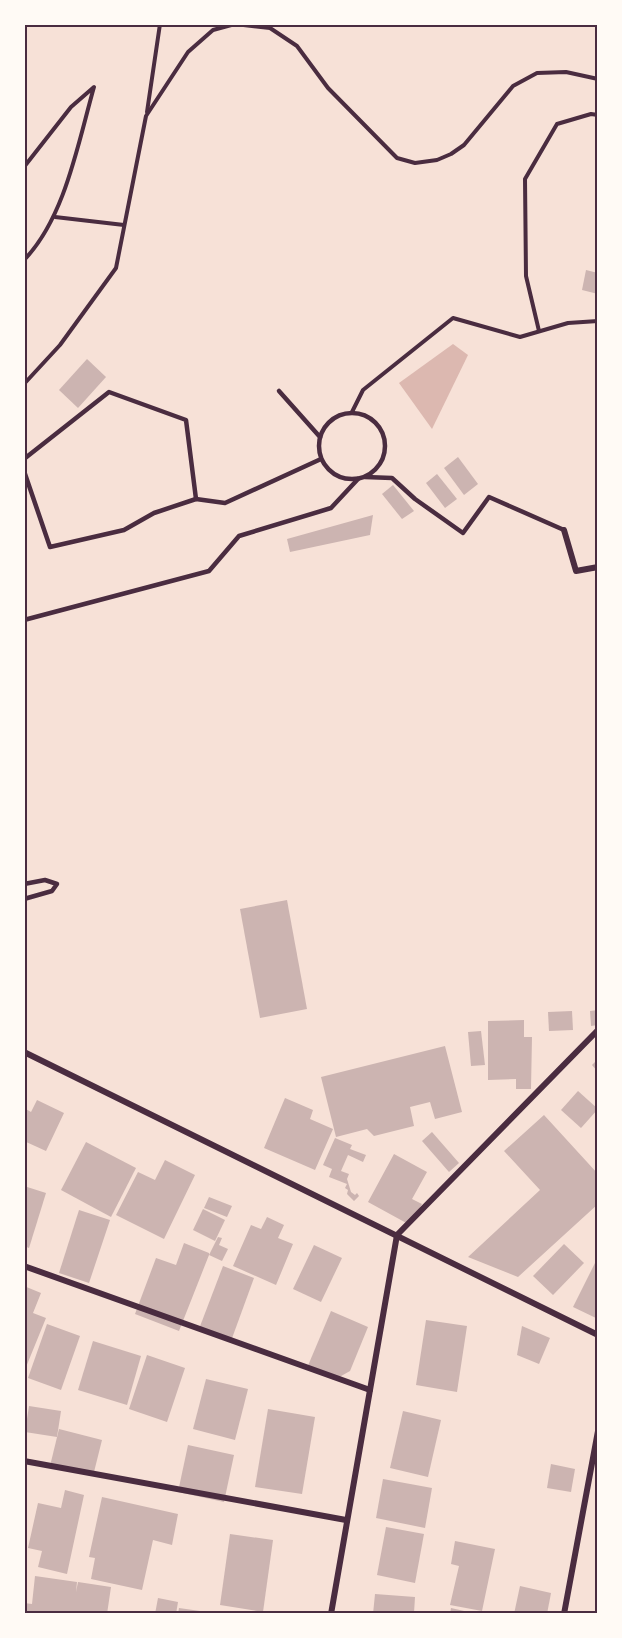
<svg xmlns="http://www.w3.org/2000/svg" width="622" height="1638" viewBox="0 0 622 1638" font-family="Signika,sans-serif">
	<rect width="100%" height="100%" fill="#f7e1d7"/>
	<polygon fill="#dcb8b0" points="453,344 468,355 432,429 399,383"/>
	<g fill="#ccb4b1">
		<polygon points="586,270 598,273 598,294 582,290"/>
		<polygon points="87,359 106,377 78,408 59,390"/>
		<polygon points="458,457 478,484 464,495 444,468"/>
		<polygon points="437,474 457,499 445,508 426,483"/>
		<polygon points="393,485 414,511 402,519 382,494"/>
		<polygon points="373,515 370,535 290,552 287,539"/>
		<polygon points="287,900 307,1009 260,1018 240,909"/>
		<polygon points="598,1010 598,1025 591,1026 590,1011"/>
		<polygon points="572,1011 573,1030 549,1031 548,1012"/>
		<polygon points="524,1020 524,1037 532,1037 531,1089 516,1089 516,1079 488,1080 488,1021"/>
		<polygon points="481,1031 485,1065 471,1066 468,1032"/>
		<polygon points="445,1046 462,1112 435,1119 430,1102 410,1107 414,1126 374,1136 367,1129 336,1137 321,1077"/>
		<polygon points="598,1059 598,1072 592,1065"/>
		<polygon points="578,1091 598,1109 581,1128 561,1110"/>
		<polygon points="285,1098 313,1110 310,1119 333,1129 315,1170 264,1148"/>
		<polygon points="37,1100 64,1113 46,1151 24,1141 24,1108 31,1112"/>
		<polygon points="544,1115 598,1174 598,1204 518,1277 468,1257 540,1190 504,1151"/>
		<polygon points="432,1132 459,1163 449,1172 422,1141"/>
		<polygon points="335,1138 352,1145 350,1149 366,1155 363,1162 348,1155 341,1171 349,1174 347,1179 351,1192 355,1195 357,1193 359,1196 354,1201 347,1194 348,1190 345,1188 347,1184 329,1177 332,1169 323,1165"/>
		<polygon points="86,1142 136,1168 111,1217 61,1190"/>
		<polygon points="394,1154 427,1172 412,1199 422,1204 410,1225 368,1202"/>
		<polygon points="165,1160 195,1175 164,1239 116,1215 138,1172 155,1180"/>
		<polygon points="24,1186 46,1193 29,1248 24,1246"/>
		<polygon points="209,1197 232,1206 227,1217 204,1208"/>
		<polygon points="203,1209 225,1220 215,1241 193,1230"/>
		<polygon points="79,1210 110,1220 89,1283 59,1273"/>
		<polygon points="267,1217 284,1225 278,1238 293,1244 276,1285 233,1266 251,1225 261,1229"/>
		<polygon points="218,1237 222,1238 219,1245 228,1249 222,1261 209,1255"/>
		<polygon points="184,1243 209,1253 209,1255 179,1331 135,1314 156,1258 176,1265"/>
		<polygon points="564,1244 584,1263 553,1295 533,1276"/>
		<polygon points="314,1245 342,1258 321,1302 293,1289"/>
		<polygon points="598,1257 598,1319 573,1307"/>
		<polygon points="223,1266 254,1278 231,1341 199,1329"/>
		<polygon points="24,1286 41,1293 33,1313 46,1318 24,1372"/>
		<polygon points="331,1311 368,1327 350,1371 334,1380 307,1368"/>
		<polygon points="426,1320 467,1326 457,1392 416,1385"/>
		<polygon points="47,1324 80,1336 61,1390 28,1378"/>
		<polygon points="522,1326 550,1338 539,1364 517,1355"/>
		<polygon points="93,1341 141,1356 127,1405 78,1390"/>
		<polygon points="147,1355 185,1368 167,1422 129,1409"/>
		<polygon points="206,1379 248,1389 235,1440 193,1429"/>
		<polygon points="29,1406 61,1411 57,1437 25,1432"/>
		<polygon points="268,1409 315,1417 302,1494 255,1487"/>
		<polygon points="403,1411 441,1420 428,1477 390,1468"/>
		<polygon points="59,1429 102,1440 93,1476 50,1466"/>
		<polygon points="188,1445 234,1455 224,1502 178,1492"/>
		<polygon points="551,1464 575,1469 571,1492 547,1488"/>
		<polygon points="383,1479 432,1488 425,1528 376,1518"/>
		<polygon points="65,1490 84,1495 67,1574 38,1567 42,1551 28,1548 38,1503 61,1508"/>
		<polygon points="102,1497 178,1514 172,1545 153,1540 142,1590 91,1579 95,1558 89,1557"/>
		<polygon points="386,1527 424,1534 415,1583 377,1575"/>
		<polygon points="230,1534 273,1540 263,1612 220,1605"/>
		<polygon points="455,1541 495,1549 482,1611 450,1605 459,1566 451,1564"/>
		<polygon points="35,1576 77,1582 76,1592 78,1582 111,1587 107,1614 24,1614 24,1603 32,1604"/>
		<polygon points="520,1586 551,1593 547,1614 514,1614"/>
		<polygon points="375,1594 415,1597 414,1613 393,1612 393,1614 373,1614"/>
		<polygon points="158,1598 178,1602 176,1614 155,1614"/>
		<polygon points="179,1608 207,1612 207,1614 178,1614"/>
		<polygon points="451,1608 473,1613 473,1614 450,1614"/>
	</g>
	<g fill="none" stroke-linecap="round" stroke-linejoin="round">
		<g stroke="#4a2c40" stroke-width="4">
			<polyline points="147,112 160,24"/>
			<path d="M24,167L71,107L94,87C78,143 65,218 24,260"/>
			<polyline points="55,217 124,225"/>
			<polyline points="539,331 526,276 525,179 557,124 591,114 598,115"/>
			<polyline points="24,384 60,345 116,268 146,116 188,52 213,30 235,24 270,28 297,46 328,88 397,158 415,163 437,160 451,154 464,145 513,86 537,73 566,72 598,79"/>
			<polyline points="352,412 363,390 453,318 520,337 568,323 598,321"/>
		</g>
		<g stroke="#4a2c40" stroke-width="4.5">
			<polyline points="279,391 320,437"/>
			<circle cx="352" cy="446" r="33"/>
			<polyline points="24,459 109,392 186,420 196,499"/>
			<polyline points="24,471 50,547 124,530 154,513 196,499 225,503 321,459"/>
			<polyline points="365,477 392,478 415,499 463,533 489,497 564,530"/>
			<polyline points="24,620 209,571 239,536 331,508 358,479"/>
			<polyline points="24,884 45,880 57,884 52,891 24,899"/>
		</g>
		<g stroke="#4a2c40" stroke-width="6">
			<polyline points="564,530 576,571 598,567"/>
			<polyline points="24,1052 598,1335"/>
			<polyline points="24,1266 370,1390"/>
			<polyline points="24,1461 346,1520"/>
			<polyline points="331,1614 397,1235 598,1030"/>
			<polyline points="564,1614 598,1431"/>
		</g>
	</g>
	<rect width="622" height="1638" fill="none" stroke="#fffaf5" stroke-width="51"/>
	<rect x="26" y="26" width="570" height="1586" fill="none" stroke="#4a2c40" stroke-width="2"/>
</svg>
